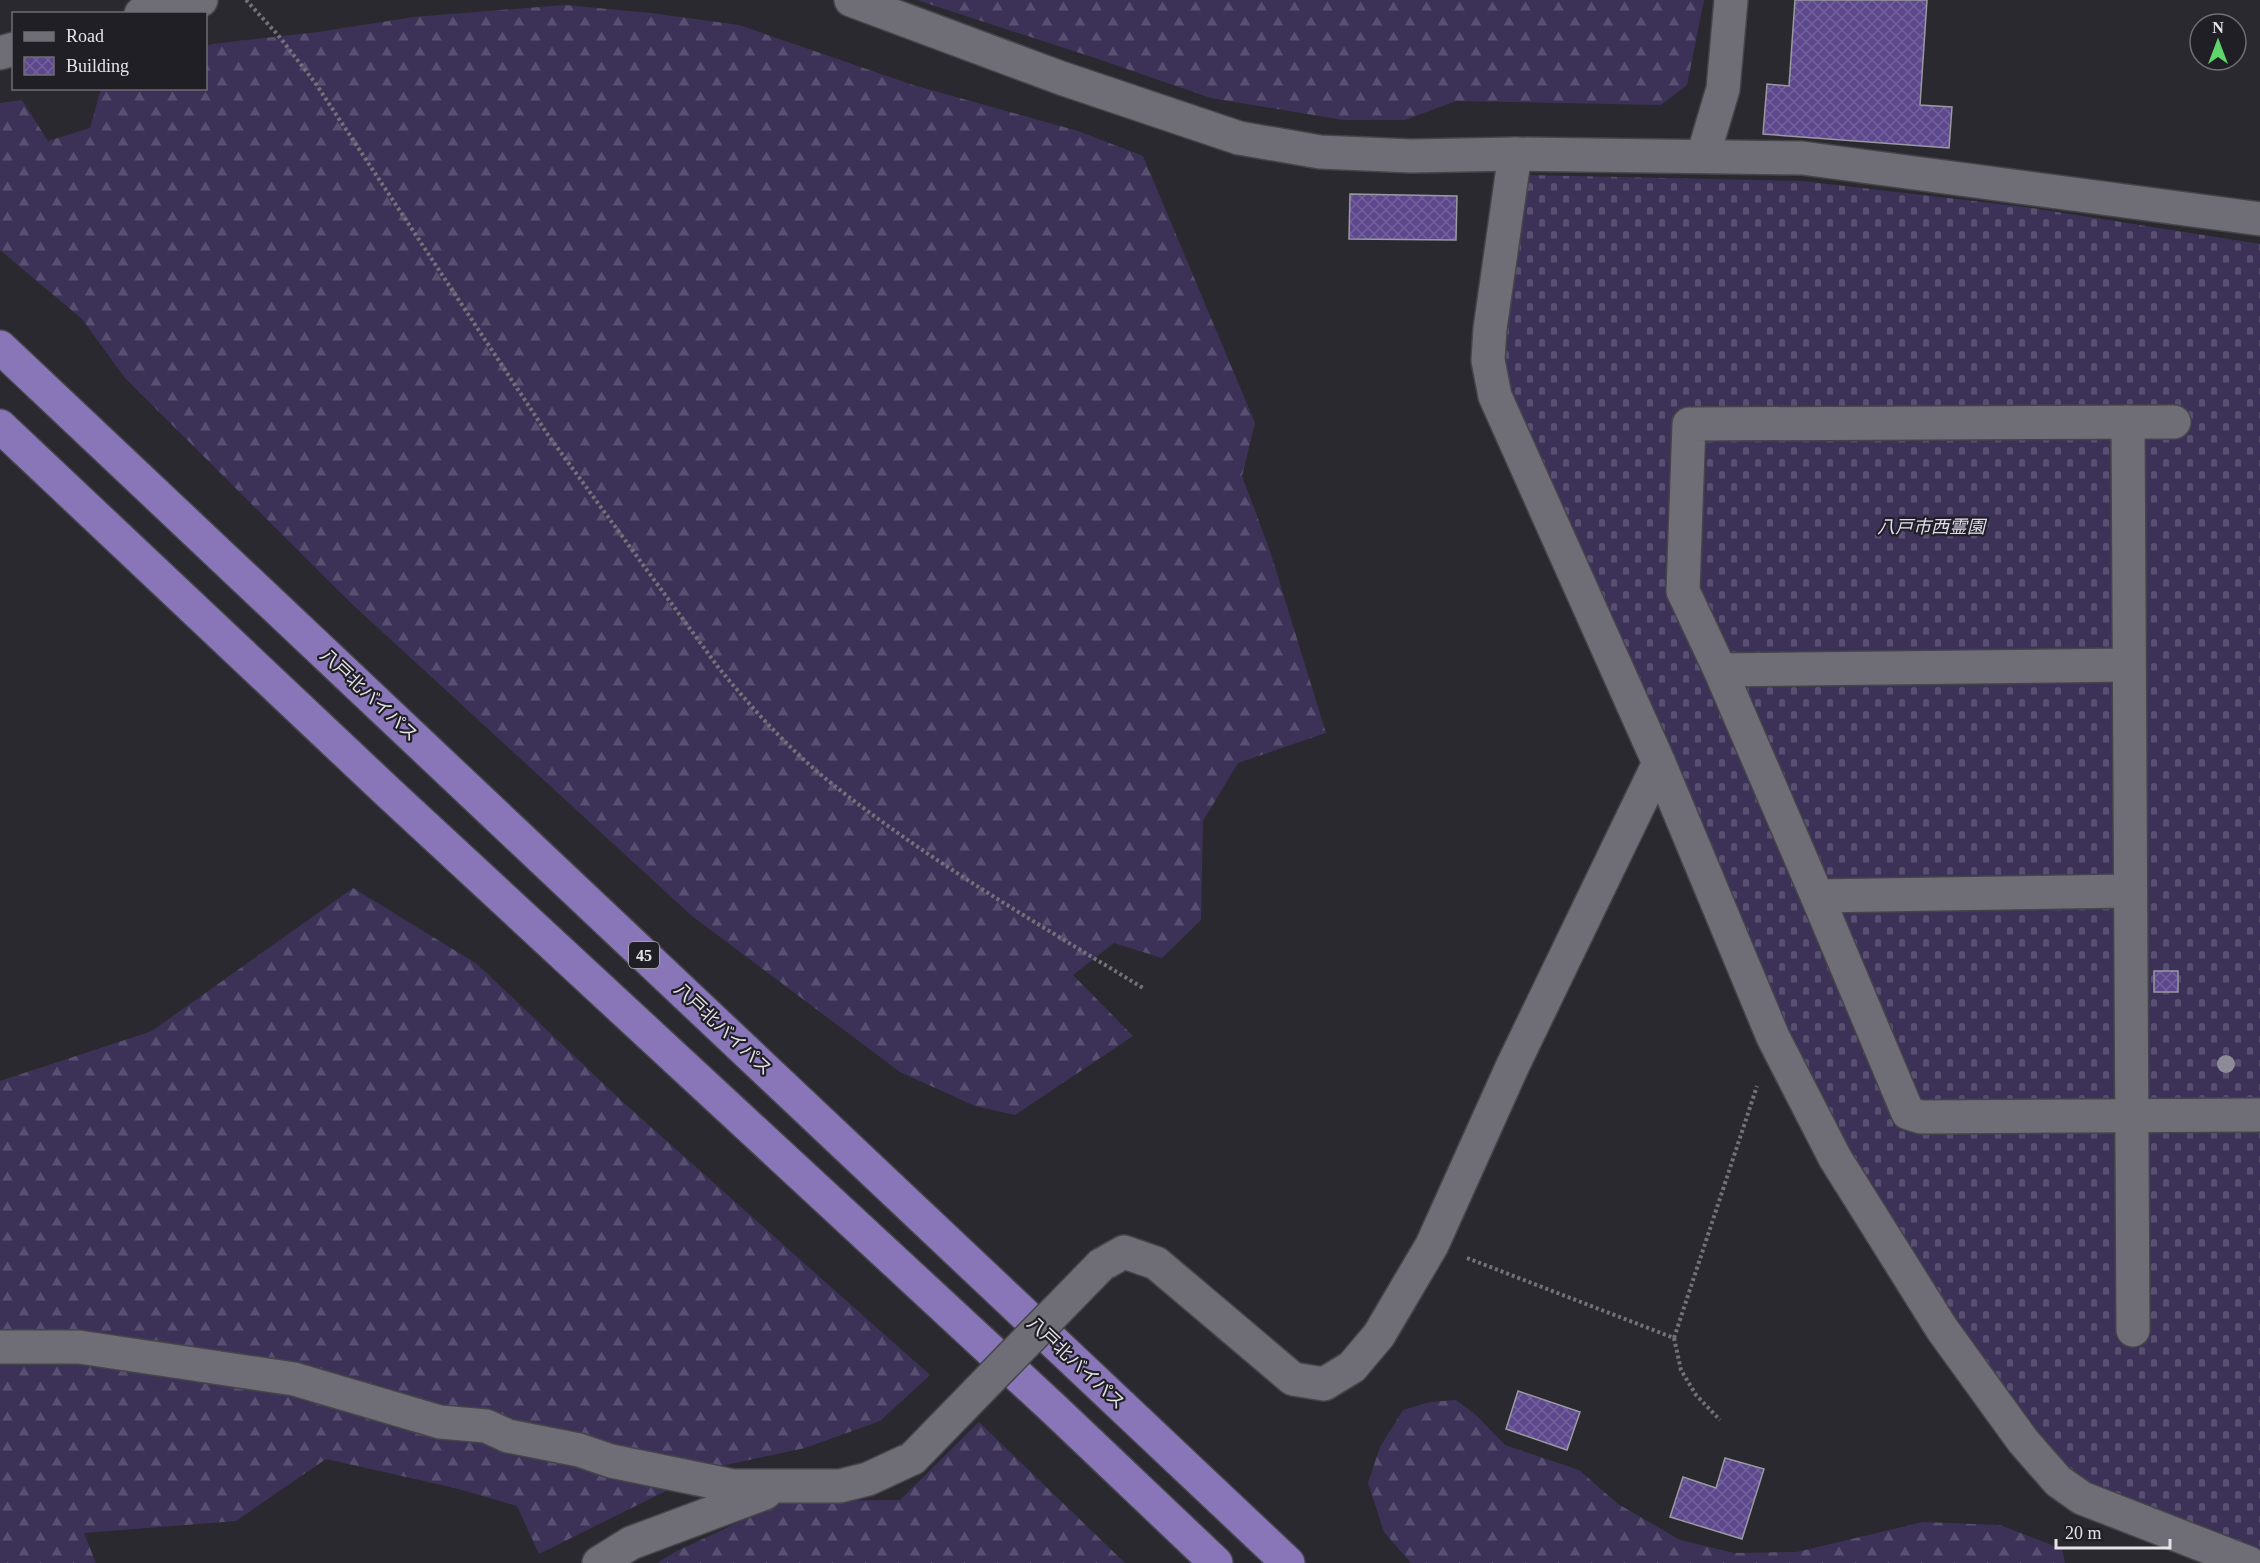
<svg xmlns="http://www.w3.org/2000/svg" width="2260" height="1563" viewBox="0 0 2260 1563" font-family="'Times New Roman','Noto Sans JP',serif">
	<defs>
		<pattern id="forest-firs" width="22" height="20" patternUnits="userSpaceOnUse" patternTransform="scale(1.5)"><rect width="22" height="20" fill="#3c3258"/><path d="M5 1l3.5 6h-7zM16 11l3.5 6h-7z" fill="#585070"/></pattern>
		<pattern id="cemetery-stones" width="16" height="16" patternUnits="userSpaceOnUse" patternTransform="scale(1.5)"><rect width="16" height="16" fill="#3c3258"/><path d="M2 7V4a2 2 0 0 1 4 0v3zM10 15v-3a2 2 0 0 1 4 0v3z" fill="#585070"/></pattern>
		<pattern id="building-cross-hatch" width="8" height="8" patternUnits="userSpaceOnUse" patternTransform="scale(1.5)"><rect width="8" height="8" fill="#5d488d"/><path d="M0 0l8 8M0 8l8-8" fill="none" stroke="#74629d"/></pattern>
	</defs>
	<rect width="100%" height="100%" fill="#2a292f"/>
	<g fill="url(#forest-firs)">
		<polygon points="917,0 1704,0 1687,85 1661,105 1456,101 1405,120 1343,120 1211,98 1095,58"/>
		<polygon points="565,5 651,13 739,25 913,85 1078,131 1143,156 1255,423 1242,476 1270,551 1326,733 1238,763 1203,821 1201,920 1162,958 1114,943 1073,975 1133,1036 1015,1115 975,1106 900,1072 692,916 352,604 125,378 82,319 0,250 0,103 22,100 48,141 90,128 101,89 206,88 206,46 212,44 318,32 414,17"/>
		<polygon points="353,888 477,964 625,1104 930,1375 880,1421 805,1448 712,1468 539,1554 517,1506 455,1488 326,1459 236,1521 84,1533 96,1563 0,1563 0,1081 152,1031"/>
		<polygon points="1456,1400 1476,1415 1505,1445 1579,1470 1618,1504 1680,1540 1734,1553 1797,1552 1923,1522 2000,1525 2062,1549 2065,1563 1411,1563 1384,1532 1368,1483 1380,1447 1403,1410 1430,1402"/>
		<polygon points="979,1422 1125,1563 657,1563 675,1552 784,1501 900,1500"/>
	</g>
	<polygon fill="url(#cemetery-stones)" points="1526,175 1802,181 2025,207 2260,244 2260,1559 2071,1480 2022,1424 1851,1161 1780,1023 1504,381 1498,351"/>
	<g fill="url(#building-cross-hatch)" stroke="#9a99a1" stroke-width="1.5">
		<polygon points="1795,0 1927,0 1920,105 1952,107 1949,148 1763,134 1767,84 1789,86"/>
		<polygon points="1350,194 1457,196 1456,240 1349,239"/>
		<rect x="2154" y="971" width="24" height="21"/>
		<polygon points="1518,1391 1580,1412 1567,1450 1506,1429"/>
		<polygon points="1725,1458 1764,1469 1742,1539 1670,1517 1683,1477 1716,1488"/>
	</g>
	<g fill="none" stroke-linecap="round" stroke-linejoin="round">
		<defs>
			<g id="minor">
				<polyline points="851,0 1061,78 1239,138 1320,152 1411,156 1515,154 1802,158 2260,219"/>
				<polyline points="141,14 201,0"/>
				<polyline points="0,53 14,49"/>
				<polyline points="1515,154 1490,329 1488,360 1495,396 1659,763 1773,1037 1835,1158 1942,1329 2023,1441 2058,1481 2082,1498 2249,1563"/>
				<polyline points="1703,156 1723,89 1731,0"/>
				<polyline points="2128,422 2133,1330"/>
				<polyline points="2174,422 1689,424 1683,591 1720,670 1817,896 1908,1113 1921,1117 2260,1115"/>
				<polyline points="1720,670 2128,665"/>
				<polyline points="1817,896 2129,891"/>
				<polyline points="1101,1265 1124,1252 1156,1263 1293,1379 1324,1384 1352,1367 1379,1335 1432,1245 1513,1065 1659,763"/>
				<polyline points="0,1347 79,1347 294,1379 440,1422 486,1426 508,1436 579,1450 611,1461 733,1486 840,1486 868,1479 913,1458"/>
				<polyline points="599,1563 631,1543 765,1493"/>
			</g>
			<g id="highway">
				<polyline points="0,347 1288,1563"/>
				<polyline points="0,426 389,793 1054,1409 1216,1563"/>
			</g>
		</defs>
		<use href="#minor" stroke="#454449" stroke-width="36"/>
		<use href="#highway" stroke="#454449" stroke-width="36"/>
		<g stroke="#737278" stroke-width="4" stroke-dasharray="3 3" stroke-linecap="butt">
			<path d="M246,0L278,35L316,84L548,435L718,667C750,706 786,746 826,779C924,858 1035,922 1143,988"/>
			<polyline points="1467,1258 1674,1338 1757,1086"/>
			<polyline points="1674,1338 1681,1370 1696,1395 1720,1420"/>
		</g>
		<use href="#minor" stroke="#6f6d75" stroke-width="33"/>
		<use href="#highway" stroke="#8876b9" stroke-width="33"/>
		<defs>
			<polyline id="minor-bridge" points="913,1458 1101,1265"/>
		</defs>
		<use href="#minor-bridge" stroke="#454449" stroke-width="36" stroke-linecap="butt"/>
		<use href="#minor-bridge" stroke="#6f6d75" stroke-width="33"/>
	</g>
	<circle fill="#8e8b99" cx="2226" cy="1064" r="9"/>
	<g text-anchor="middle" dominant-baseline="central" stroke-width="4.5" stroke-linejoin="round" paint-order="stroke">
		<rect fill="#211f26" stroke="#aaa9ae" stroke-width="1.5" x="629" y="942" width="30" height="26" rx="4.5"/>
		<g font-size="16" font-weight="bold" fill="#e5e4e8">
			<text x="644" y="955">45</text>
		</g>
		<g font-size="18" font-style="italic" fill="#e0dcf0" stroke="#211f26">
			<text x="1931" y="527">八戸市西霊園</text>
		</g>
		<g font-size="18" fill="#e5e4e8" stroke="#211f26">
			<text transform="translate(369 695) rotate(43)">八戸北バイパス</text>
			<text transform="translate(723 1029) rotate(43)">八戸北バイパス</text>
			<text transform="translate(1076 1363) rotate(43)">八戸北バイパス</text>
		</g>
	</g>
	<rect x="12" y="12" width="195" height="78" fill="#211f26" stroke="#6f6e74" stroke-width="1.5"/>
	<rect x="24" y="32" width="30" height="9" fill="#6f6d75" stroke="#6f6e74" stroke-width="1.5"/>
	<text x="66" y="42" font-size="18" fill="#e5e4e8">Road</text>
	<rect x="24" y="57" width="30" height="18" fill="url(#building-cross-hatch)" stroke="#6f6e74" stroke-width="1.5"/>
	<text x="66" y="72" font-size="18" fill="#e5e4e8">Building</text>
	<g transform="translate(2218 42)"><circle r="28" fill="#211f26" stroke="#6f6e74" stroke-width="1.5"/>
	<path d="M0-4.5L10 22L0 15L-10 22Z" fill="#5fd56b"/>
	<text y="-9" font-size="16" font-weight="bold" text-anchor="middle" fill="#e5e4e8">N</text>
	</g>
	<path d="M2056 1539v9h114v-9" fill="none" stroke="#e5e4e8" stroke-width="3"/>
	<text x="2065" y="1539" font-size="18" fill="#e5e4e8" stroke="#211f26" stroke-width="4.5" paint-order="stroke">20 m</text>
</svg>
